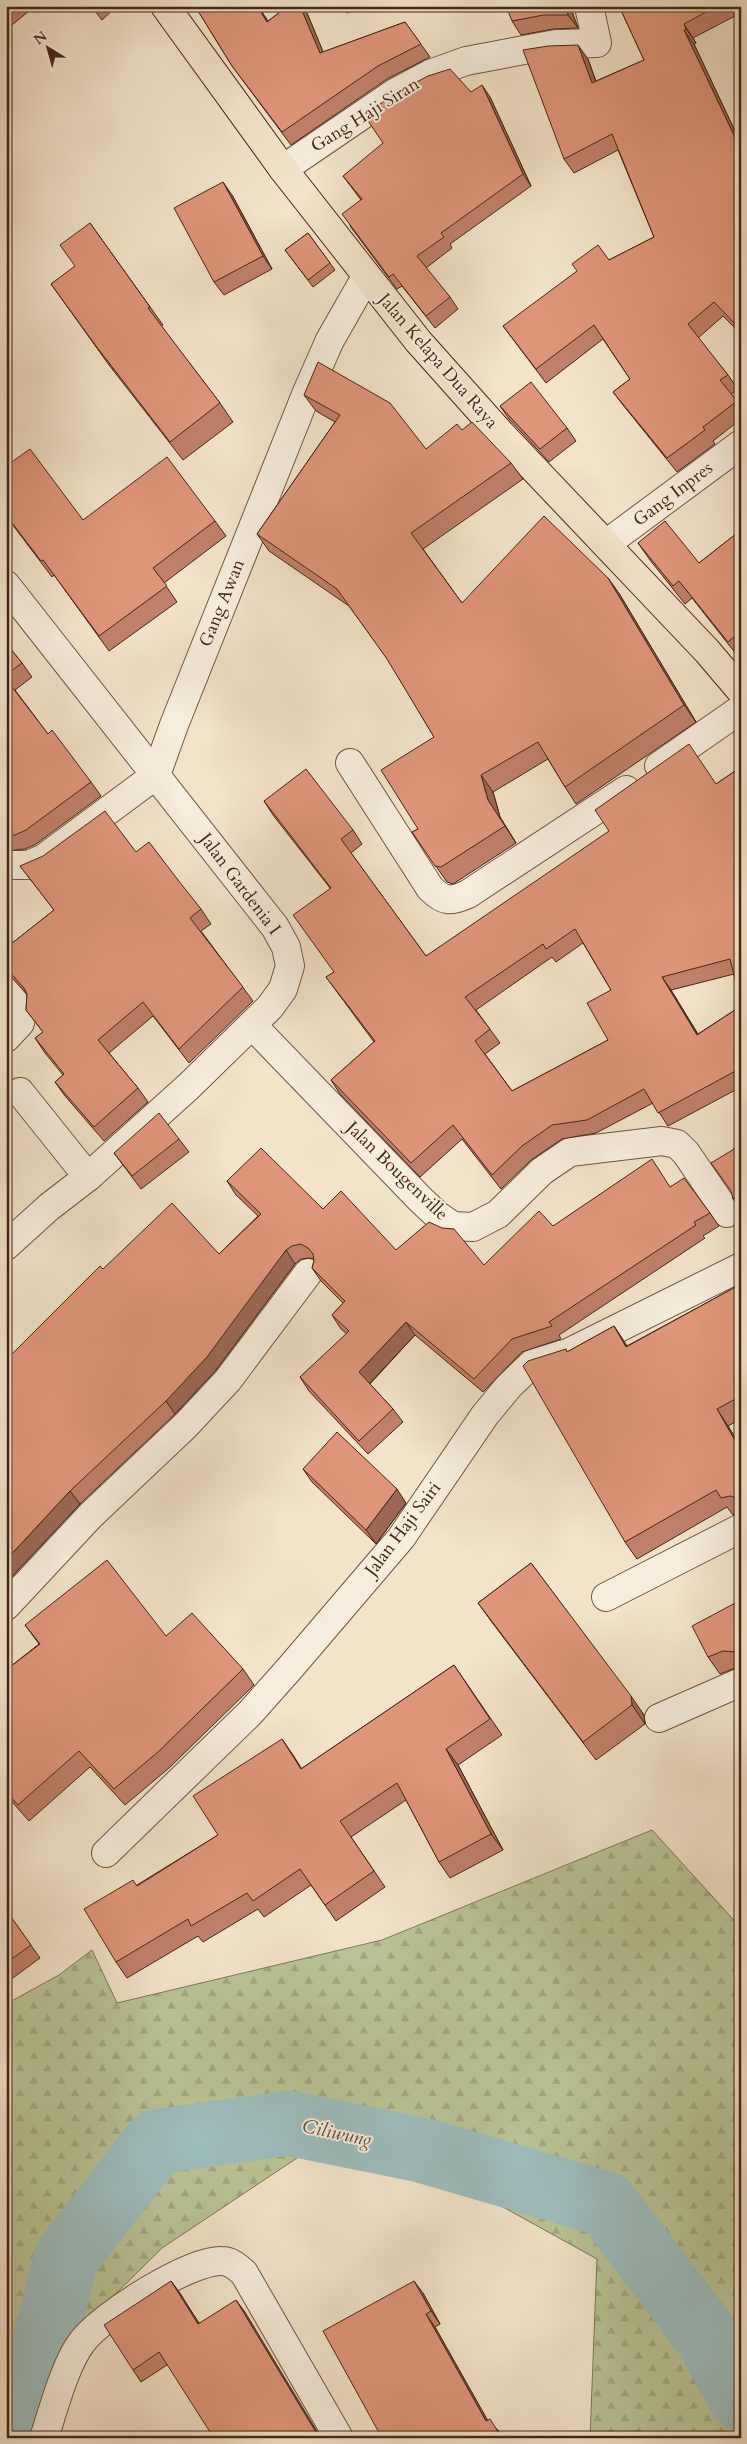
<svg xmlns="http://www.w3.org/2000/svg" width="747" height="2444" viewBox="0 0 747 2444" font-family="Cardo,serif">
	<defs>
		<pattern id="forest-firs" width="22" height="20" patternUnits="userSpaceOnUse" patternTransform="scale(1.25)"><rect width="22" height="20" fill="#bac496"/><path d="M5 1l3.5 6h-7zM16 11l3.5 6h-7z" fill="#a1a881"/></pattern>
	</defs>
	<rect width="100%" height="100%" fill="#f2e3c9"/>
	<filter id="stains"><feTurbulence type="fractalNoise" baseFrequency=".004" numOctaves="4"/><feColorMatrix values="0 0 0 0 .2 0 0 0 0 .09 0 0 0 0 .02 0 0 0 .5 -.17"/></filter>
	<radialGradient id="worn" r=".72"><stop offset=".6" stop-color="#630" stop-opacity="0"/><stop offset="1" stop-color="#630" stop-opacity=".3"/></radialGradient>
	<polygon fill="url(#forest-firs)" stroke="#807556" points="652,1830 741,1928 741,2438 590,2438 597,2259 474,2191 300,2156 162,2248 69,2340 35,2438 6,2438 6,2004 59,1975 92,1950 117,2003 382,1940"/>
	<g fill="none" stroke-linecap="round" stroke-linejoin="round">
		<polyline stroke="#9dbdbe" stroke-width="65" points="21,2438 66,2258 156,2142 287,2123 421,2150 606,2204 707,2337 741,2398"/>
		<defs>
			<g id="minor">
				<polyline points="283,169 396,92 430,74 466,61 556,44 597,43 589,6"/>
				<polyline points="606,544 741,444"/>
				<polyline points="6,585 275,927 286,947 290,966 283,989 270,1007 188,1087 88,1177 49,1207 6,1246"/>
				<path d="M350,763L430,888C444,902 450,902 468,894L626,790"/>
				<polyline points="659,766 741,709"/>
				<polyline points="6,865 28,865 44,858 156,775 174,725 307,392 330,340 366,277"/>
				<polyline points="6,992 22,1012 20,1023 6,1038"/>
				<polyline points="253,1026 420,1199 437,1215 453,1226 473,1227 498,1214 542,1171 570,1152 662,1141 677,1144 686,1153 727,1213"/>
				<polyline points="20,1092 88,1177"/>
				<polyline points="606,1597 741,1528"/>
				<polyline points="6,1606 91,1515 186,1425 228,1380 308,1273"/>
				<polyline points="659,1718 741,1682"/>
				<polyline points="106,1853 250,1713 290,1668 401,1538 485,1415 509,1386 532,1364 568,1353 741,1267"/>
				<path d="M44,2438C53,2411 65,2364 82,2342C101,2316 189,2260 222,2261C231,2261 237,2267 244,2273L339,2438"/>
			</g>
			<polyline id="major" points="165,6 283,169 418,341 501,434 707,651 741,691"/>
		</defs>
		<use href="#minor" stroke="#715543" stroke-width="30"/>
		<use href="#major" stroke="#462616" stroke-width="30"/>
		<use href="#minor" stroke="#f7eddc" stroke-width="28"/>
		<use href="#major" stroke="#f2e3c9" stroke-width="28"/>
	</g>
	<g fill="#c08069" stroke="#462616" fill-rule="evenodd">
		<polygon points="6,6 35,6 6,30"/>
		<polygon points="91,6 117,6 102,20"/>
		<polygon points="195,6 258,6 268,21 288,6 302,6 307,13 323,52 405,22 430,57 387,79 291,145 232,66"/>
		<polygon points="340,6 362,6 347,13"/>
		<polygon points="570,6 578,28 553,29 521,35 512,21"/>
		<polygon points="619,6 731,6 735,16 693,38 696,43 694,44 741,144 741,334 723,316 698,338 728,375 738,389 731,394 741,407 741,419 713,441 715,444 677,472 623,405 613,392 630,379 603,339 546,383 503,326 609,260 654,237 618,150 574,173 564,159 588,59 596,81 644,60"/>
		<polygon points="471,92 490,97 531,186 450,244 452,248 426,268 450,297 458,309 435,328 402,286 397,289 350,226 361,200 343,176"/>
		<polygon points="232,195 272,269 224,295 214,282"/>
		<polygon points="90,223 163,325 161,326 220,403 233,422 183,460 109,365 51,284 75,267"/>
		<polygon points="308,233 335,270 313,287 285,250"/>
		<polygon points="304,395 426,449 462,430 511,463 523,479 423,549 462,603 608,578 620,595 696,722 576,804 565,787 548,759 493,792 500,817 516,843 453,884 447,882 412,832 418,829 434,737 389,661 349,606 269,551 257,534 335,422 316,411"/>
		<polygon points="500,406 567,428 576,441 549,462 509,419"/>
		<polygon points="6,466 83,520 215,521 226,536 164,583 177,602 109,651 54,575 52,577 6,516"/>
		<polygon points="741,530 741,659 740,659 692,598 685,604 650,560 638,543 699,563"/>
		<polygon points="6,643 22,663 32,677 15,690 48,734 91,782 101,796 36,844 25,849 6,851"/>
		<path d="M741,767V1002L734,974L671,990L698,1034L741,1006V1087L668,1126L653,1103L596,1133L562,1139L531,1160L501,1189L462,1139L420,1177L340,1094L331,1080L374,1042L326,977L334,972L330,888L273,815L264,801L353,830L362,844L351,853L426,956L716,784ZM583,943L611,990L608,1040L512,1091L485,1054L500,1043L476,1010L552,957L556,962Z"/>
		<polygon points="136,852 201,909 211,924 201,931 253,1001 189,1063 153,1016 109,1053 138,1088 148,1102 104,1141 65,1096 55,1082 63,1075 45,1053 35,1038 43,1032 26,1010 27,994 12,978 6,978 6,948 54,910 20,866"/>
		<polygon points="179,1139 189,1152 141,1189 114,1153"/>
		<polygon points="741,1148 741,1209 733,1199"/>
		<polygon points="227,1181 323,1209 396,1250 484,1265 553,1226 670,1187 710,1213 719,1226 703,1236 705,1238 559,1335 561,1339 522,1352 483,1392 415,1335 370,1384 393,1409 403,1422 368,1454 309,1391 300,1377 347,1334 341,1329 332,1315 343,1303 321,1281 312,1268 314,1261 314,1259 310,1258 301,1259 295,1264 216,1370 175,1414 80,1504 6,1583 103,1269 219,1254 258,1216 236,1195"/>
		<polygon points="741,1284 741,1419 728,1426 741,1447 741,1513 733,1515 727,1507 637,1559 625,1542 567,1352 614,1326 627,1346"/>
		<polygon points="303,1469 406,1503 376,1544 312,1482"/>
		<polygon points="531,1563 644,1715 645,1724 596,1760 491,1621 478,1603"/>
		<polygon points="741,1600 741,1668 735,1668 720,1674 708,1657"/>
		<polygon points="25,1625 166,1636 243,1669 254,1685 169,1768 125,1805 90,1767 29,1821 6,1795 6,1670 39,1644"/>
		<polygon points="454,1665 502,1735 458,1765 503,1850 450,1878 439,1862 406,1800 351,1837 385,1887 336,1921 311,1885 264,1917 258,1909 203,1942 198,1936 127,1978 116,1962 137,1885 218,1835 293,1755 301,1769"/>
		<polygon points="6,1910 40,1958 6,1983"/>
		<polygon points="171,2281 199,2323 245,2312 167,2365 141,2382 133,2370"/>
		<polygon points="423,2293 440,2324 435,2327 488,2421 499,2431 382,2438"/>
	</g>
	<g fill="#9c6855" stroke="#462616">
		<polygon points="257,6 258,6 276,35 267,22"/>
		<polygon points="300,6 302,6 307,13 329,66 320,53"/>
		<polygon points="566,6 570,6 578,28 568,15"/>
		<polygon points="684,24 693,38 696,43 686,29"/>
		<polygon points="684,30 694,44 741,144 741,150"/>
		<polygon points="578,45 588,59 601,97 592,83"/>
		<polygon points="482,85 490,97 531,186 523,174"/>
		<polygon points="223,182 232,195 272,269 263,256"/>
		<polygon points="608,578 620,595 696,722 684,705"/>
		<polygon points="481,775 493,792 500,817 516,843 505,826 488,800"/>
		<polygon points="662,977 671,990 706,1048 697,1035"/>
		<polygon points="286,1250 295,1264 216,1370 175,1414 166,1401"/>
		<polygon points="406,1322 415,1335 368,1385 359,1372"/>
		<polygon points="614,1326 625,1343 637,1364 626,1347"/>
		<polygon points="717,1409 728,1426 741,1447 741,1451"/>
		<polygon points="397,1489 406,1503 376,1544 366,1530"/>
		<polygon points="70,1491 80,1504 6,1583 6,1560"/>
		<polygon points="631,1696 644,1715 645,1724 632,1705"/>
		<polygon points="282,1739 293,1755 312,1785 301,1769"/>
		<polygon points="446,1749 458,1765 503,1850 491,1834"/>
		<polygon points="171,2281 180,2293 207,2336 198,2324"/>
		<polygon points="414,2281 423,2293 440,2324 431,2311"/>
		<polygon points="236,2300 245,2312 321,2438 320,2438"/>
		<polygon points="426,2314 435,2327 495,2434 486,2421"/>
	</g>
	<g fill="#df957a" stroke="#462616" fill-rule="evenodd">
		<polygon points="195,6 257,6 267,22 288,6 300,6 320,53 405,22 421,44 378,66 282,132 232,66"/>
		<polygon points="506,6 566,6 568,15 544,15 512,21"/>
		<polygon points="619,6 717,6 684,24 686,29 684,30 741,150 741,330 714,302 688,324 728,375 720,380 737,401 703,427 705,430 667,458 613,392 630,379 594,325 536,369 503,326 577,271 572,264 598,245 609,260 654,237 612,134 564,159 523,50 548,46 578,45 592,83 644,60"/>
		<polygon points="450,69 471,92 482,85 523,174 441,233 444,237 417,256 450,297 426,316 393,274 389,277 342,214 362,199 343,176 383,143 364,115 396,93 428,76"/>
		<polygon points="223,182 263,256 214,282 174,208"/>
		<polygon points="90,223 150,307 148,308 220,403 170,442 96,346 51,284 75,266 60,245"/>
		<polygon points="308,233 330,263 308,280 285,250"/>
		<polygon points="318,362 390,403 426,449 457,424 462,430 472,422 511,463 411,533 462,603 544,516 608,578 684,705 565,787 538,742 481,775 488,800 505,826 441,867 435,866 412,832 418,829 381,770 434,737 387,659 337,589 257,534 340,415 304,395"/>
		<polygon points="531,382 567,428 540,449 500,406"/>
		<polygon points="30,449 83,520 167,457 215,521 153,568 167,586 99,636 43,560 41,561 6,515 6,466"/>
		<polygon points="665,521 699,563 741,530 741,646 734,637 728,642 679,581 673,586 638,543"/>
		<polygon points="6,643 22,663 6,675"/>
		<polygon points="6,679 48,734 52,730 91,782 26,830 15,835 6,836"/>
		<path d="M689,744L716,784L741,767V1002L730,959L662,977L697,1035L741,1006V1068L658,1113L644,1089L587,1120L552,1125L522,1146L492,1175L453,1125L411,1163L331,1080L375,1041L326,977L334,972L293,915L331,888L264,801L306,769L353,830L341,839L426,956L609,831L595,810ZM575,929L611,990L587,1003L608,1040L512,1091L475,1041L490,1029L465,997L543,944L546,949Z"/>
		<polygon points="105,811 136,852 149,842 178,880 201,909 190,918 243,987 179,1049 143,1002 98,1040 138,1088 94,1127 55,1082 64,1074 35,1038 43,1032 26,1010 27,994 24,988 6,968 6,948 54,910 20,866 43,856"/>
		<polygon points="159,1113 179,1139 132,1176 114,1153"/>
		<polygon points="739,1146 741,1148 741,1194 733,1199 731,1191 711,1163"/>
		<polygon points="261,1148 323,1209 341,1191 396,1250 429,1222 442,1228 454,1229 484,1265 539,1211 553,1226 652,1159 670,1187 684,1178 710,1213 694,1222 696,1225 549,1322 552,1326 512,1339 474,1379 406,1322 359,1372 393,1409 359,1441 300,1377 349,1331 332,1315 345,1301 312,1268 314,1261 313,1254 308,1248 301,1244 292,1246 286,1250 207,1357 166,1401 70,1491 6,1560 6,1360 100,1266 103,1269 172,1203 219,1254 261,1214 227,1181"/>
		<polygon points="741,1284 741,1396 717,1409 741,1451 741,1476 740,1476 741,1477 741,1502 738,1498 730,1496 721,1498 716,1490 625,1542 523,1366 528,1361 566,1349 567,1352 614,1326 626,1347"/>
		<polygon points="337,1432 397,1489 366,1530 303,1469"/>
		<polygon points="741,1521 741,1533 736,1525"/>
		<polygon points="107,1560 166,1636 192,1613 243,1669 158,1752 114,1789 79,1751 18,1805 6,1792 6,1670 40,1644 25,1625"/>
		<polygon points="531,1563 631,1696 632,1705 583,1742 478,1603"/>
		<polygon points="741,1600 741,1649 736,1652 723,1651 708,1657 692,1626"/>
		<polygon points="454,1665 490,1719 446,1749 491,1834 439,1862 397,1783 340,1821 374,1871 325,1905 300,1869 253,1901 247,1893 191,1926 188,1919 116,1962 84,1909 133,1880 137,1886 218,1835 193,1796 282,1739 301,1769"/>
		<polygon points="6,1910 31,1945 6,1963"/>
		<polygon points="171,2281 198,2324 236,2300 317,2434 322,2438 203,2438 202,2437 210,2432 159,2352 133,2370 104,2325"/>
		<polygon points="414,2281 431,2311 426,2314 486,2421 490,2419 502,2438 382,2438 323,2331"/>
	</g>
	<g text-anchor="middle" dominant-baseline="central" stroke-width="4" stroke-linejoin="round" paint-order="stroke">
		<g font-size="18" fill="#462616" stroke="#f7eddc">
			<text transform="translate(365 115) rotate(-32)">Gang Haji Siran</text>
			<text transform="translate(438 361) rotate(49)">Jalan Kelapa Dua Raya</text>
			<text transform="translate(673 494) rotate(-37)">Gang Inpres</text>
			<text transform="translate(222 603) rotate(-68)">Gang Awan</text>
			<text transform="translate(240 884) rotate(53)">Jalan Gardenia I</text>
			<text transform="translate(397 1171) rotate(44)">Jalan Bougenville</text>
			<text transform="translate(403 1529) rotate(-53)">Jalan Haji Sairi</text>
		</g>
		<g font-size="19" font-style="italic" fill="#5c4c40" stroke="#f7eddc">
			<text transform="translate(337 2133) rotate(12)">Ciliwung</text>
		</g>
	</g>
	<rect width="747" height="2444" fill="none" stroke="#f2e3c9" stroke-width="25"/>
	<rect x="8" y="8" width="732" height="2429" fill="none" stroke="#462616" stroke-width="2.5"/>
	<rect x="12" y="12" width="722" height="2419" fill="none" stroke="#462616"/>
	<g transform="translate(48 48) rotate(323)" stroke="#f7eddc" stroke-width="4" paint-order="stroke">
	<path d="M0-4L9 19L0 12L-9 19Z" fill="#462616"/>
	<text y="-8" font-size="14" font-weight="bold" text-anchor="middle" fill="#462616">N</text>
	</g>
	<rect width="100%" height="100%" filter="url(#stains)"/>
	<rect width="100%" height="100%" fill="url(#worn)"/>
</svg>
